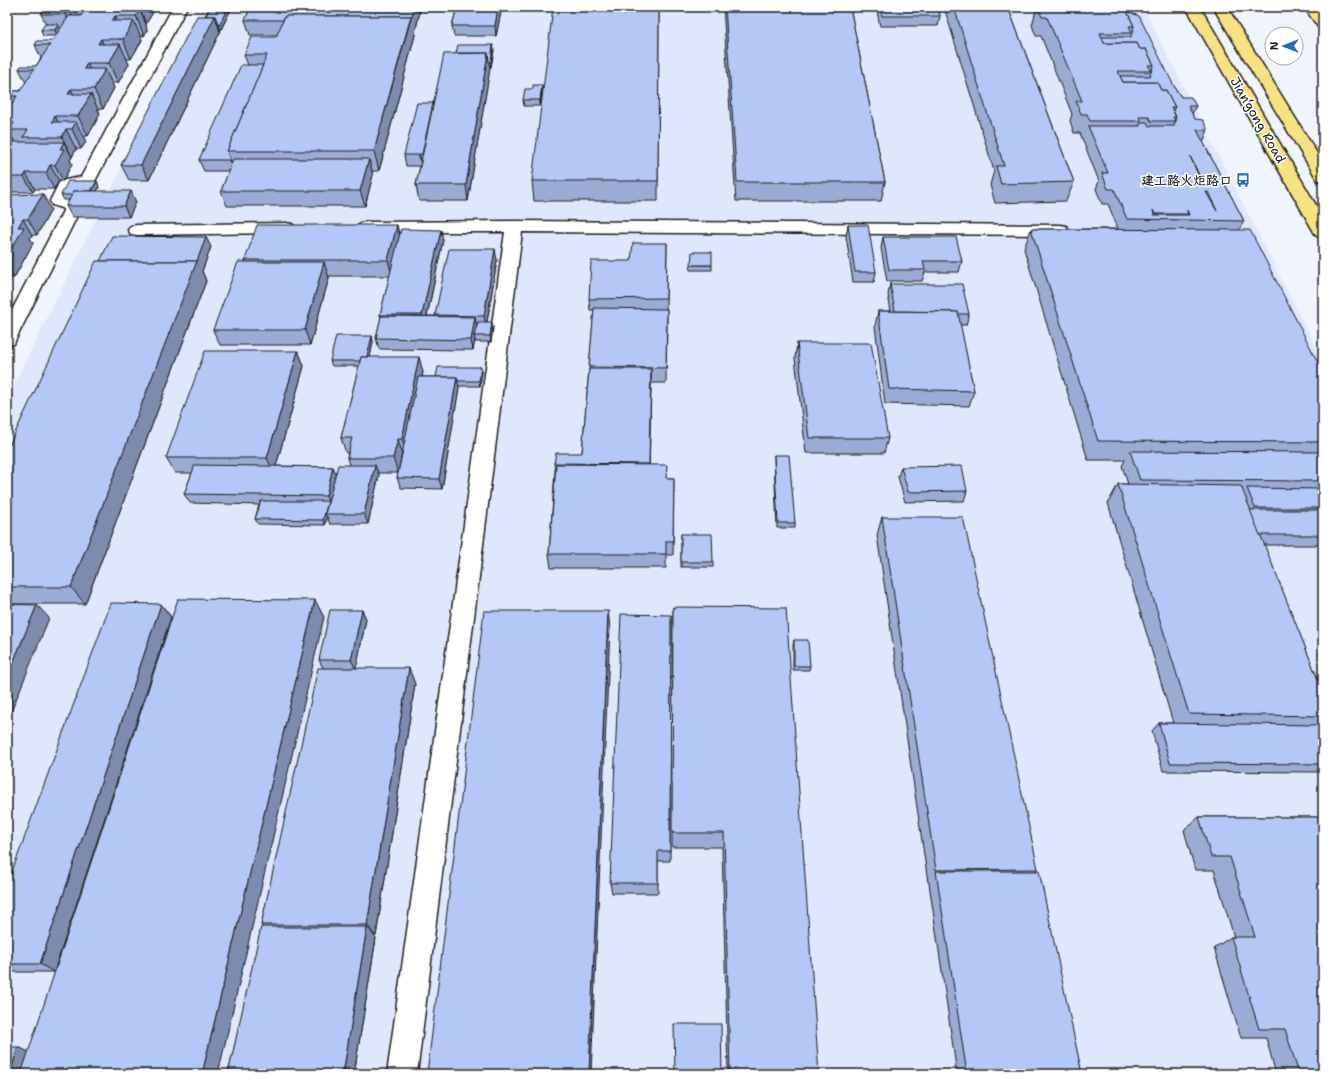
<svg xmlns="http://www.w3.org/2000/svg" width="1330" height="1081" viewBox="0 0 1330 1081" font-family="'Shantell Sans','LXGW WenKai TC',sans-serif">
	<rect width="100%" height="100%" fill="#f0f4fd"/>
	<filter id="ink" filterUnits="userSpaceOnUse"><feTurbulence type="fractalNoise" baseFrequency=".025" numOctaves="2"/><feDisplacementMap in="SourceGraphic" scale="8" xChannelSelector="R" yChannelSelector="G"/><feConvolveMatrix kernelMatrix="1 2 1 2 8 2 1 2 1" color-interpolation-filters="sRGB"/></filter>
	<g filter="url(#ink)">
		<polygon fill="#dee7fb" points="202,7 1143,7 1323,361 1323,1074 7,1074 7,398"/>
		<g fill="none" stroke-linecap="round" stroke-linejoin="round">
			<defs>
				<g id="minor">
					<polygon points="173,7 187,7 95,181 93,185 72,189 68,198 80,202 82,206 16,339 14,344 7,346 7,320 64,209 52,205 50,201 60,181 81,177"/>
					<polygon points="514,221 1060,225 1066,226 1069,230 1066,234 1060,235 522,232 417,1074 387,1074 505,232 367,232 361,231 358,227 361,223 367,222"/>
					<polygon points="286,223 292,224 295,228 292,232 286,233 137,235 131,234 128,230 131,226 137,225"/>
				</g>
				<polygon id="major" points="1186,7 1200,7 1323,217 1323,238 1317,236 1314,232"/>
				<g id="highway">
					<polygon points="1213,7 1227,7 1323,163 1323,181 1317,180 1315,176"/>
					<polygon points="1304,7 1318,7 1323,14 1323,28 1318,27"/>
				</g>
			</defs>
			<use href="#minor" stroke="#1c1c1c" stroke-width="3"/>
			<use href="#major" stroke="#1c1c1c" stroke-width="3"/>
			<use href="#highway" stroke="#1c1c1c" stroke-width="3"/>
			<use href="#minor" fill="#fff" fill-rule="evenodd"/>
			<use href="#major" fill="#f6e281" fill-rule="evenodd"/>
			<use href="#highway" fill="#f6e281" fill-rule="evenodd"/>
		</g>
		<g fill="#9aacd4" stroke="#1c1c1c">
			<polygon points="45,7 156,7 146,24 146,25 147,30 144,36 140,36 142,40 131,59 126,59 129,64 118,83 112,83 114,88 103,109 98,109 100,114 88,136 83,136 86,142 81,149 76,149 72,157 70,160 72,164 63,181 59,181 54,189 35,189 33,192 7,192 7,112 9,109 7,106 7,91 20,91 26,83 19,69 36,66 41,58 35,45 52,41 56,36 43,36 41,30 46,24 41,14"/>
			<polygon points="210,7 232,7 149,180 129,180 121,165"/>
			<polygon points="236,7 421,7 415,32 415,35 379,171 372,171 373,175 365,206 227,206 221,191 229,171 204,171 199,160 248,65 244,55 276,37 277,35 250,35 245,20 251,7"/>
			<polygon points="457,7 502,7 496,36 454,36 452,26"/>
			<polygon points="659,7 658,201 534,201 532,181"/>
			<rect x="692" y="7" width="28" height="3"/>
			<polygon points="723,7 850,7 885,182 881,201 736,201"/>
			<polygon points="876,7 938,7 940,16 938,26 880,26"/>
			<polygon points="944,7 1008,7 1074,182 1066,201 995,203 990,185 994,171"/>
			<polygon points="1037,7 1122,7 1181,97 1196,106 1192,114 1195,119 1208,130 1203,142 1244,221 1239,230 1323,372 1323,545 1264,545 1323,692 1323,724 1322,725 1323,725 1323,772 1163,771 1152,731 1159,723 1173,723 1108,503 1118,484 1128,484 1122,466 1125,460 1088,460 1024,249 1031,229 1118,229 1108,204 1102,204 1096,189 1099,181 1083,141 1080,133 1074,133 1070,121 1072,114 1041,36 1036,36 1032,25"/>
			<polygon points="494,50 491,67 490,67 468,201 419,201 416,185 420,166 406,166 404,155 433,103 456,53"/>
			<polygon points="542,85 542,90 540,106 524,106 523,100 533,89"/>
			<polygon points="97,181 99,187 97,191 136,202 129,217 72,217 66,206 69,200 64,200 61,195"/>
			<polygon points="7,195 51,210 37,235 32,235 30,238 33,243 14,278 8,278 7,280"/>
			<polygon points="397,225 399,237 443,240 427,316 436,316 435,315 497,260 487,322 493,327 491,342 475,342 475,340 473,350 379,349 376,338 381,318 380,315 390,276 329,276 329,278 310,345 220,345 213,330 245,262 245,260"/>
			<polygon points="848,225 876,272 874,282 853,282 846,236"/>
			<polygon points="883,237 962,261 959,272 925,272 922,281 887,281 881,248"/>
			<polygon points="667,243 666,309 667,309 667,324 666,383 651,383 649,465 667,478 674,478 673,555 666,555 666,568 551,568 549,554 555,471 554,463 582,453 594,310 590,310 589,299 631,261"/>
			<polygon points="211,247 202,271 206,281 85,604 7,604 7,450 100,261"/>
			<polygon points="691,265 712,265 712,270 690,270"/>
			<polygon points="890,284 969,314 966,325 960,325 974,391 969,406 885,404 875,326 878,311 891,311 888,295"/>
			<polygon points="372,336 373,342 370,357 423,372 422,377 436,377 481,367 482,373 480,386 459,386 442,489 401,488 397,478 402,453 398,473 378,473 379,475 368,524 330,524 327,517 325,525 258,524 255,519 259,505 190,503 184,494 192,473 175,473 166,458 298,351 304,366 276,466 333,467 336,474 349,465 347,458 348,453 346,453 341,438 359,366 332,366 330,361"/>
			<polygon points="797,343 888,438 884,453 806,453 795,358"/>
			<polygon points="774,455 795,523 795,528 777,528 774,460"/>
			<polygon points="901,467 967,491 964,501 905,502 898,477"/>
			<polygon points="882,517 1038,869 1036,871 1082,1074 957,1074 929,883 929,882 928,882 877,535"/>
			<polygon points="681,534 713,562 713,567 681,567"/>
			<polygon points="161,604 171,617 54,972 7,972 7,885"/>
			<polygon points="673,607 819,1074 728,1074 722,847 672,847"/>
			<polygon points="362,610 366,619 356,668 415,684 376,936 374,936 376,938 354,1074 228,1074 263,927 261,925 323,668 319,660"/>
			<polygon points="671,615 670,861 658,861 658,893 612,893 610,883"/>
			<polygon points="794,640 810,666 809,670 793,670 793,645"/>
			<polygon points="1199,817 1323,817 1323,1074 1276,1074 1266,1038 1241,1038 1214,948 1231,937 1234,937 1214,870 1195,870 1184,830"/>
		</g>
		<g fill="#7d8cad" stroke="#1c1c1c">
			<polygon points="137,7 139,7 146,24 146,25 147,30 144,36 136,16 135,10"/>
			<polygon points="141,7 156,7 146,24 140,8"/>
			<polygon points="228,7 232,7 220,31 219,26"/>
			<polygon points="414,7 421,7 415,32 415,35 379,171 374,151"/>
			<polygon points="498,7 502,7 496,36 495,26"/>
			<polygon points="69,8 76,24 72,29 65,14"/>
			<polygon points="115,16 123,36 120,40 112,21"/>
			<polygon points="215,16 220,32 149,180 141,165"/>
			<polygon points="134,21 142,40 131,59 123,39"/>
			<polygon points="58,24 61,30 57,36 55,30"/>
			<polygon points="101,39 110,59 107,64 98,44"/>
			<polygon points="120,44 129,64 118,83 109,63"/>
			<polygon points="493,45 494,50 491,67 491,62"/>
			<polygon points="488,53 490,69 468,201 466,185"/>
			<polygon points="87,63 96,83 84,69"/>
			<polygon points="105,69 114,88 103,109 94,89"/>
			<polygon points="542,85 542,90 540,106 540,100"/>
			<polygon points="71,89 81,109 68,94"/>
			<polygon points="91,94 100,114 88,136 78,116"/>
			<polygon points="55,116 64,133 66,129 76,149 72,157 62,137 52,122"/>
			<polygon points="76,122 86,142 81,149 72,129"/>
			<polygon points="10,133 19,149 7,146 7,138"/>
			<polygon points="64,142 72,157 70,160 72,164 63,181 55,165 60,149"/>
			<polygon points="419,154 422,164 421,166 419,155"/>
			<polygon points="230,159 234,169 233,171 229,160"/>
			<polygon points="369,159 373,175 365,206 360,191"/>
			<polygon points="50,165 59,181 54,189 46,173"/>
			<polygon points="26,173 35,189 33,192 24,177"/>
			<polygon points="97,181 99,187 93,200 90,195"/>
			<polygon points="131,191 136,202 129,217 124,206"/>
			<polygon points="43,194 51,210 37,235 28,219"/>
			<polygon points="23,219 32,235 30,238 33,243 14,278 7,268 7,257 18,227"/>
			<polygon points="397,225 401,241 392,276 388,260"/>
			<polygon points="441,230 443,240 425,325 422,315"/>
			<polygon points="206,237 211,247 202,271 206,281 85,604 71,587"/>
			<polygon points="495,249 497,260 486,327 484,316"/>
			<polygon points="324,262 329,278 310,345 305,330"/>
			<polygon points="7,282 9,286 7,290"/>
			<polygon points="475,317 477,327 474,336 475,340 473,350 471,340"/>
			<polygon points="492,322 493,327 491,342 490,336"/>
			<polygon points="372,336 373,342 368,366 366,361"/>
			<polygon points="298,351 304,366 274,473 267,458"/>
			<polygon points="419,357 423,372 406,453 402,439"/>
			<polygon points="481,367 482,373 480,386 479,381"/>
			<polygon points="651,369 651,384 649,478 649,464"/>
			<polygon points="457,377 459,388 442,489 439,479"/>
			<polygon points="398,439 402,453 398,473 393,458"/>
			<polygon points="375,465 379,475 368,524 364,514"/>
			<polygon points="333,467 337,477 330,506 326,496"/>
			<polygon points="328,501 330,506 325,514 327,517 325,525 323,520"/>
			<polygon points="315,600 324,617 218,1074 202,1074"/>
			<polygon points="161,604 171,617 54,972 40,964"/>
			<polygon points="37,605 49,618 7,722 7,677"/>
			<polygon points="362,610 366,619 356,669 351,660"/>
			<polygon points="608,611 610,628 591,1074 589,1074"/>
			<polygon points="409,668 415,684 376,936 367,925"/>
			<polygon points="367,927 376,938 354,1074 343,1074"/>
			<polygon points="18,1047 29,1052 22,1074 10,1074"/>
		</g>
		<g fill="#b3c8f7" stroke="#1c1c1c" fill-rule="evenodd">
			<polygon points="45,7 103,7 103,8 87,8 86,9 85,9 82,15 75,15 79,8 69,8 65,14 41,14"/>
			<polygon points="103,7 137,7 135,10 140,10 136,16 115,16 112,21 134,21 123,39 101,39 98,44 120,44 109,63 87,63 84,69 105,69 94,89 71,89 68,94 91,94 78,116 55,116 52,122 76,122 72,129 66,129 62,137 23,137 28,130 9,130 14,123 7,123 7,112 17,96 7,96 7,91 20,91 34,69 19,69 21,66 36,66 50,45 35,45 37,41 52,41 69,16 81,16 85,9 102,9"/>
			<polygon points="210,7 228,7 219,26 215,16 206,16"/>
			<polygon points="251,7 414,7 412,17 411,16 285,16 283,20 245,20"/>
			<polygon points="457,7 498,7 495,26 452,26"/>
			<polygon points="553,7 659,7 658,181 532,181"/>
			<polygon points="725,7 850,7 885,182 737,182"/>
			<polygon points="880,7 938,7 940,16 882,16"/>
			<polygon points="954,7 1008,7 1074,182 1001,184 996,166 1004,166"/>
			<polygon points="1038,7 1122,7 1124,11 1127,11 1134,26 1129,26 1132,33 1100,33 1104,43 1137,43 1140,49 1146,49 1154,65 1148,65 1152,71 1118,71 1123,82 1157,82 1161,90 1166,90 1175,107 1171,107 1176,117 1173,117 1175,121 1151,121 1149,117 1139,117 1141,121 1090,121 1087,114 1081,114 1076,101 1082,101 1047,17 1042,17"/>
			<path d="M1127,11L1139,16L1175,88L1181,97H1191L1196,106H1188L1195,119L1203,120L1208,130H1197L1244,221L1127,219L1114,189H1108L1102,173H1108L1088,126H1140V124L1141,122H1147L1149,126H1175L1174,124L1175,122H1176L1175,120L1176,117L1173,110L1175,107L1166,90H1161L1157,82H1123L1120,76H1151L1150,74L1152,71L1151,70H1153L1152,68L1154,65L1146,49H1140L1137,43H1104L1102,37H1131V36L1132,33L1131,31H1134L1133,29L1134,26ZM1190,156L1201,179H1200ZM1206,192H1208L1217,211ZM1153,210L1155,214H1188L1187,210L1189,215H1154Z"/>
			<polygon points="197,16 215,16 141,165 121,165"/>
			<polygon points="285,16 411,16 374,151 227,151 267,55 244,55 252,37 276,37"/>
			<polygon points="45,24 58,24 55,30 41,30"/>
			<polygon points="458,45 493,45 491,62 489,62 488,53 456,53"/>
			<polygon points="488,53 466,185 416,185 444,54"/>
			<polygon points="241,65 263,65 227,151 230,159 229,160 199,160"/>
			<polygon points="533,85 542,85 540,100 523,100 525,89 533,89"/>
			<polygon points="417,103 433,103 422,154 419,154 419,155 404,155"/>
			<polygon points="7,133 10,133 7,138"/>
			<polygon points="7,142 64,142 60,149 64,149 55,165 50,165 46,173 26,173 24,177 7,177"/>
			<polygon points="233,159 369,159 360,191 221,191"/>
			<polygon points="68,181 97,181 91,191 74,191 72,195 61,195"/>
			<polygon points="74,191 131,191 124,206 66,206"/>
			<polygon points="43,194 28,219 23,219 18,227 24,227 7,257 7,195"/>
			<polygon points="257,225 397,225 388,260 245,260"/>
			<polygon points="848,225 868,225 876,272 855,272"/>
			<polygon points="401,229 441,230 422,315 380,315"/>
			<polygon points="1031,229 1250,230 1323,372 1323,442 1098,441"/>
			<polygon points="112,236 206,237 197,261 100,261"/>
			<polygon points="883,237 956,237 962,261 923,261 925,270 889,270"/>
			<polygon points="633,243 667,243 666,298 589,299 591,261 631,261"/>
			<polygon points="449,249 495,249 484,316 435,315"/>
			<polygon points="692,252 712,252 712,265 691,265"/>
			<polygon points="96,261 197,261 71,587 7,587 7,450"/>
			<polygon points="238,262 324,262 305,330 213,330"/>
			<polygon points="890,284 962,284 969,314 958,314 958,312 895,311"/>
			<polygon points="594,308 667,309 666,368 589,367"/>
			<polygon points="878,311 958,312 974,391 889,389"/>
			<polygon points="381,316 475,317 471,340 376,338"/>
			<polygon points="478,322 492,322 490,336 474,336"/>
			<polygon points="336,336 372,336 367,357 361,357 360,361 330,361"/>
			<polygon points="797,343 871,343 888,438 809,438"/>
			<polygon points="205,351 298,351 267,458 166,458"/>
			<polygon points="361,357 419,357 402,439 398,439 393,458 347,458 352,438 341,438"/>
			<polygon points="438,367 481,367 479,381 458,381 457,377 436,377"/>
			<polygon points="589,369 651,369 649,464 554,463 556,453 582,453"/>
			<polygon points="418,377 457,377 439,479 397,478"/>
			<polygon points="1130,451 1323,452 1323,481 1140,480"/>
			<polygon points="774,455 789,455 795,523 778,523"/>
			<polygon points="556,464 667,465 666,478 674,478 673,541 666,541 666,554 549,554"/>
			<polygon points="195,465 333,467 326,496 184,494"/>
			<polygon points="338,465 375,465 364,514 325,514"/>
			<polygon points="962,466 967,491 908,492 901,467"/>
			<polygon points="1118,484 1241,486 1323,692 1323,716 1189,714"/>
			<polygon points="1247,488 1323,489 1323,508 1255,508"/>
			<polygon points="261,501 328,501 323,520 255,519"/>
			<polygon points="1250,510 1323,510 1323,535 1260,535"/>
			<polygon points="882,517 963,517 1038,869 936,870"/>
			<polygon points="681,534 712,534 713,562 681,562"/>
			<polygon points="178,599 315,600 202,1074 21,1074"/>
			<polygon points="111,603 161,604 40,964 7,964 7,885"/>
			<polygon points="7,604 37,605 7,677"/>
			<polygon points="673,607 786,608 819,1074 730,1074 724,833 672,833"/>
			<polygon points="330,610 362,610 351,660 319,660"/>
			<polygon points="484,611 608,611 589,1074 427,1074"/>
			<polygon points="621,614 671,615 670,851 658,851 658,883 610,883"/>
			<polygon points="794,640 808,640 810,666 794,666"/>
			<polygon points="318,668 409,668 367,925 261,925"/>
			<polygon points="1159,723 1323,725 1323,764 1170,763"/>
			<polygon points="1199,817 1323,817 1323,1074 1299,1074 1285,1029 1259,1029 1231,937 1255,937 1230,857 1211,857"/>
			<polygon points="936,871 1039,871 1082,1074 967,1074"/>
			<polygon points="261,927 367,927 343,1074 228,1074"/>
			<polygon points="674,1024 721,1024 722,1074 675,1074"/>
			<polygon points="7,1047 18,1047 10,1074 7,1074"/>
		</g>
	</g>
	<defs>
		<symbol id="bus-bare" viewBox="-9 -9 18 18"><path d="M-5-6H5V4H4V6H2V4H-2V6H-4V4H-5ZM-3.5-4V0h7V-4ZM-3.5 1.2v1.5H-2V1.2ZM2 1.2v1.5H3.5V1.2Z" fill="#1f6fb2" stroke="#fff" stroke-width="2.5" paint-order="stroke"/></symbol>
	</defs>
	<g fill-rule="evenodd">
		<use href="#bus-bare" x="1233" y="170" width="20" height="20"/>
	</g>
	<g text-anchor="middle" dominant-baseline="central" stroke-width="3" stroke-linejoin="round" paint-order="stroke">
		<g font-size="13" fill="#1c1c1c" stroke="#fff">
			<text transform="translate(1258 120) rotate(60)">Jian‘gong Road</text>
		</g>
		<g font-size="13" font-weight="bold" fill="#1c1c1c" stroke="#fff" text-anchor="end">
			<text x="1232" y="180">建工路火炬路口</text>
		</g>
	</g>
	<rect width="1330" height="1081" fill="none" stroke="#fff" stroke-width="24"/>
	<rect x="12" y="12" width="1306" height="1057" fill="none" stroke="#1c1c1c" stroke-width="1.5" filter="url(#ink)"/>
	<g transform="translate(1284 46) rotate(270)"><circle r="19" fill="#ffffff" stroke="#a4a4a4"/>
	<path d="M0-3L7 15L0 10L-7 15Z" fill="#1f6fb2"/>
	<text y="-6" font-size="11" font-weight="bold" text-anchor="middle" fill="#1c1c1c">N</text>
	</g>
</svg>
